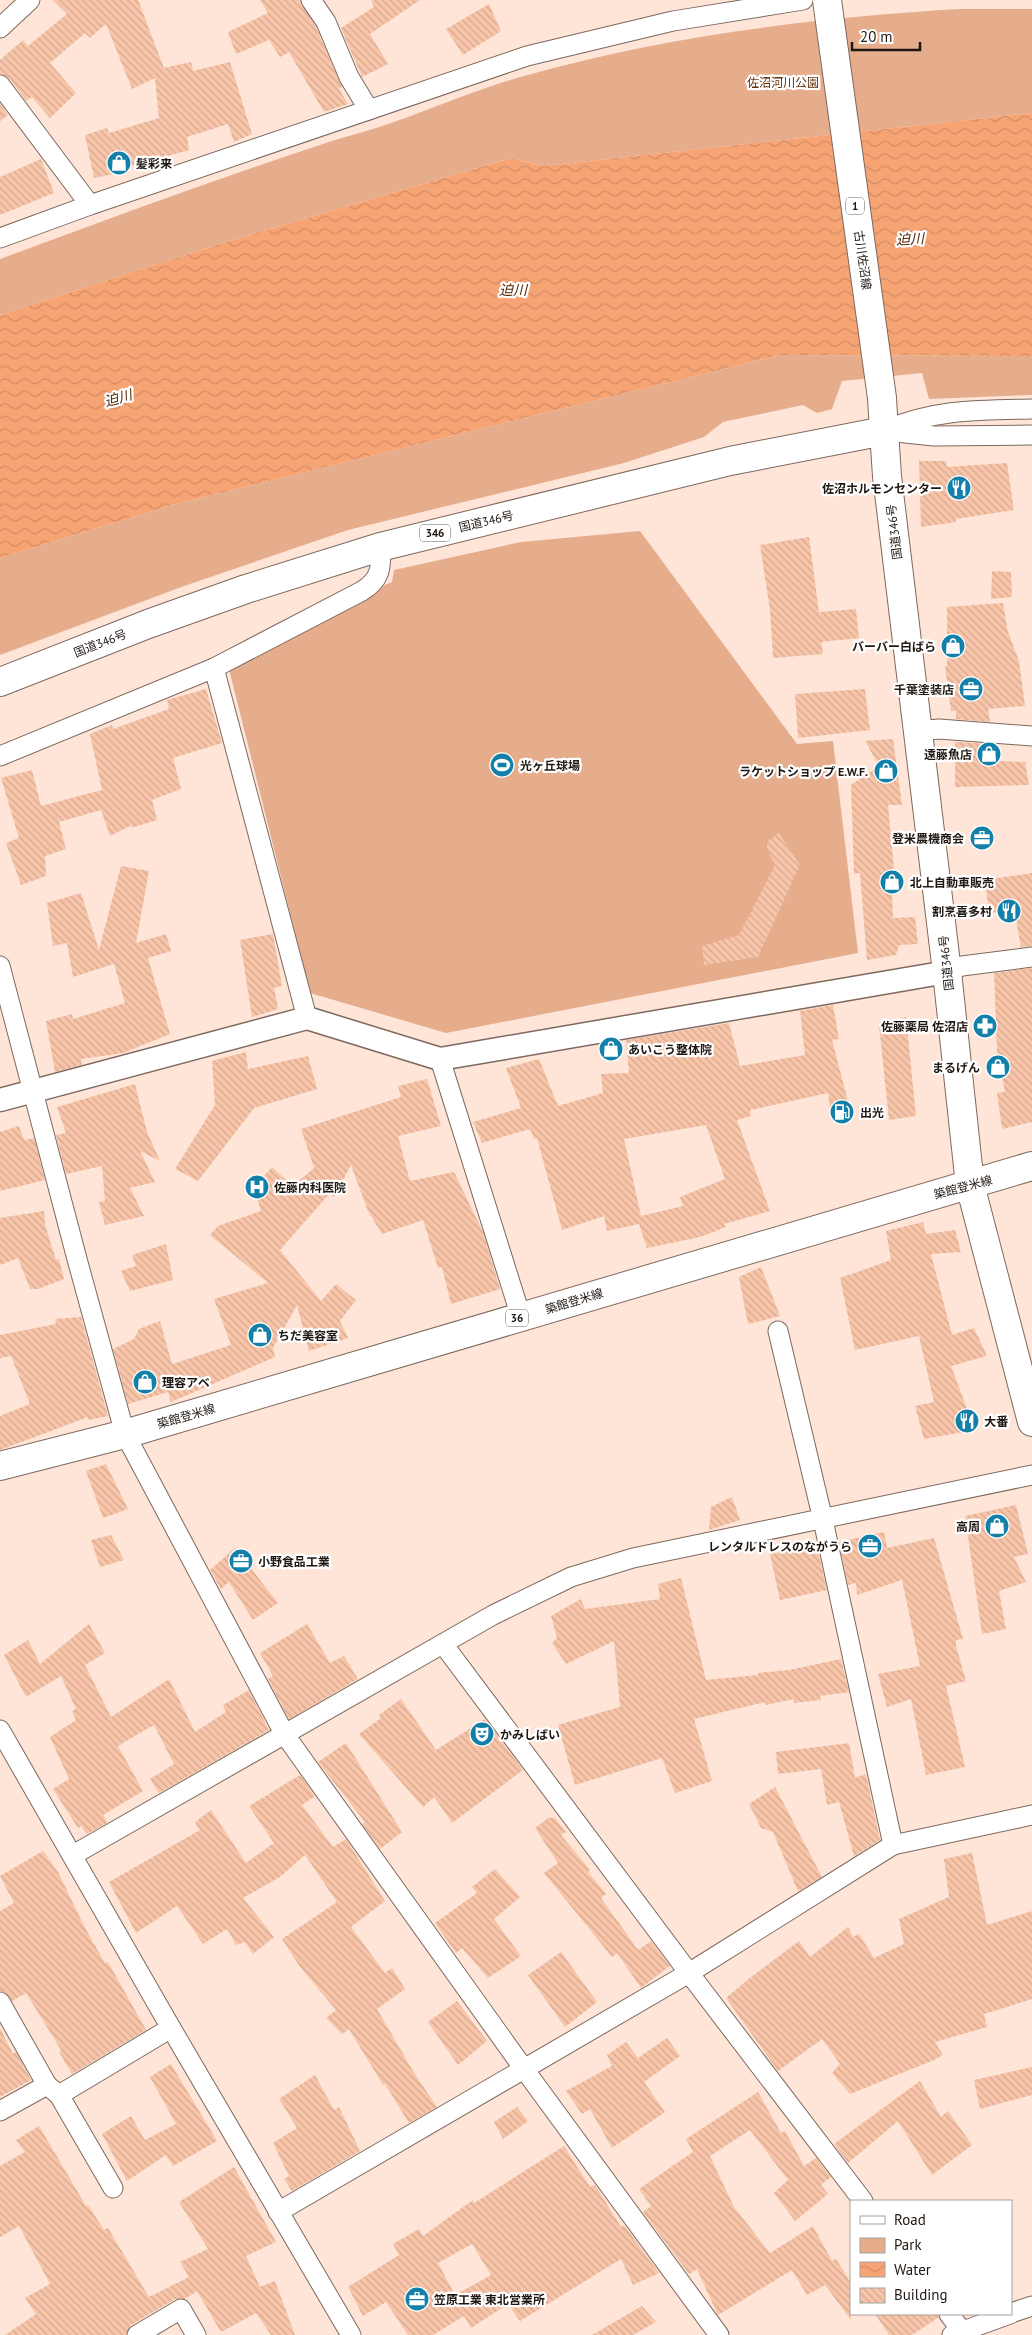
<svg xmlns="http://www.w3.org/2000/svg" width="1032" height="2335" viewBox="0 0 1032 2335" font-family="'PT Sans','Noto Sans JP',sans-serif">
	<defs>
		<pattern id="water-waves" width="16" height="10" patternUnits="userSpaceOnUse" patternTransform="scale(1.25)"><rect width="16" height="10" fill="#f7a475"/><path d="M0 5q4-4 8 0t8 0" fill="none" stroke="#d38c64"/></pattern>
		<pattern id="building-back-hatch" width="6" height="6" patternUnits="userSpaceOnUse" patternTransform="scale(1.25)"><rect width="6" height="6" fill="#f8c5a9"/><path d="M-1 5l2 2M0 0l6 6M5-1l2 2" fill="none" stroke="#d4a890"/></pattern>
	</defs>
	<rect width="100%" height="100%" fill="#fee5d8"/>
	<g fill="#e6ad8d">
		<path d="M958,9H1032V113L544,166L511,158L223,243L0,315V259C111,218 222,177 335,140C347,136 361,133 373,129C424,113 473,90 524,76C665,36 812,18 958,9Z"/>
		<polygon points="780,355 1032,356 1032,395 929,399 922,373 842,381 832,409 817,413 803,405 723,422 704,437 624,463 348,530 184,586 0,655 0,558 172,505"/>
		<polygon points="640,531 797,744 833,741 858,953 446,1033 310,993 230,673 236,647 392,582 394,570 521,542"/>
	</g>
	<polygon fill="url(#water-waves)" points="1032,113 1032,356 780,355 172,505 0,558 0,315 223,243 511,158 544,166"/>
	<g fill="url(#building-back-hatch)" fill-rule="evenodd">
		<polygon points="53,0 138,0 164,68 191,62 193,71 230,62 252,134 234,142 228,124 187,137 189,150 118,170 119,173 94,178 85,135 107,128 109,133 159,118 155,78 132,89 106,24 90,38 85,33 50,63 76,93 50,118 32,97 26,101 9,78 0,74 0,60 23,40 28,46 67,14"/>
		<polygon points="260,0 300,0 316,27 342,87 339,89 348,104 324,112 289,52 280,57 269,40 236,54 228,32 268,13"/>
		<polygon points="371,0 420,0 370,34 388,64 362,77 341,28 374,7"/>
		<polygon points="489,4 501,31 463,55 446,29"/>
		<polygon points="0,104 8,115 0,121"/>
		<polygon points="41,159 54,193 0,215 0,177"/>
		<polygon points="919,461 946,461 947,467 1007,463 1014,510 956,519 956,522 921,527"/>
		<polygon points="809,537 819,612 856,609 859,638 821,642 823,654 773,658 770,610 760,545"/>
		<polygon points="992,571 1011,572 1012,597 991,599"/>
		<polygon points="1003,603 1008,632 1019,661 1025,706 988,709 990,722 956,719 956,711 951,711 945,666 947,666 947,607"/>
		<polygon points="206,689 222,743 173,758 181,789 152,800 157,820 131,828 132,825 110,836 101,810 59,822 66,849 45,856 46,876 21,885 6,843 19,838 1,778 32,770 41,806 102,790 90,734 112,725 113,729 169,709 167,700"/>
		<polygon points="865,689 870,730 798,738 795,694"/>
		<polygon points="893,739 902,805 888,805 894,869 891,869 893,918 915,917 918,944 899,945 896,955 867,960 860,873 854,874 851,785 879,766 865,741"/>
		<polygon points="955,742 994,744 997,761 1025,762 1029,785 955,787"/>
		<polygon points="779,833 800,865 758,957 704,965 702,946 739,935 775,865 767,848 767,842"/>
		<polygon points="121,866 149,871 136,943 166,934 171,951 148,958 170,1034 123,1053 81,1059 82,1065 55,1072 46,1021 72,1014 73,1019 125,1003 114,964 73,977 67,943 53,946 47,903 81,893 99,950"/>
		<polygon points="1032,873 1032,946 1021,947 1014,910 989,913 985,880"/>
		<polygon points="273,934 282,986 274,988 278,1009 252,1017 240,940"/>
		<polygon points="1032,968 1032,1122 1002,1129 997,1093 1005,1092 997,1051 994,973"/>
		<path d="M833,1005L839,1039L832,1040L850,1109L831,1114L828,1093L750,1110L751,1116L737,1120L770,1211L724,1224L726,1227L700,1237L647,1248L639,1224L607,1231L604,1216L562,1230L537,1138L534,1139L530,1129L482,1143L473,1122L521,1108L506,1068L539,1059L558,1106L603,1093L601,1074L629,1073L626,1040L729,1023L740,1066L805,1055L800,1011ZM706,1125L725,1179L680,1197L683,1206L641,1216L624,1139Z"/>
		<polygon points="906,1017 916,1116 889,1120 879,1025"/>
		<polygon points="246,1052 248,1069 308,1056 317,1089 254,1108 198,1181 175,1169 215,1105 212,1061"/>
		<polygon points="427,1079 441,1126 398,1136 410,1181 454,1172 483,1232 500,1289 451,1304 442,1267 438,1268 423,1220 382,1234 368,1211 351,1165 334,1197 330,1193 280,1250 321,1301 336,1284 356,1300 340,1321 348,1338 309,1351 297,1305 273,1348 275,1357 171,1402 168,1392 128,1404 113,1349 134,1339 139,1329 160,1321 172,1364 231,1345 214,1299 268,1283 210,1235 218,1226 261,1211 254,1187 272,1167 293,1186 314,1168 301,1129 401,1097 398,1086"/>
		<polygon points="135,1084 147,1132 160,1161 140,1151 155,1182 130,1188 144,1216 105,1225 99,1202 105,1201 102,1166 66,1174 56,1135 66,1133 57,1107"/>
		<polygon points="19,1126 24,1140 34,1138 45,1180 0,1191 0,1132"/>
		<polygon points="44,1211 45,1225 56,1260 59,1259 64,1279 38,1289 30,1289 18,1258 0,1265 0,1218"/>
		<polygon points="923,1222 926,1234 955,1230 961,1252 931,1254 952,1335 974,1328 987,1356 951,1366 975,1430 924,1439 915,1406 934,1402 919,1336 855,1350 840,1278 891,1260 886,1231"/>
		<polygon points="166,1244 173,1280 130,1291 121,1271 136,1266 132,1255"/>
		<polygon points="761,1267 780,1316 748,1324 739,1277"/>
		<polygon points="81,1317 108,1416 88,1420 88,1417 0,1450 0,1416 30,1404 11,1356 0,1358 0,1335 56,1324 55,1319"/>
		<polygon points="106,1464 128,1509 103,1518 86,1471"/>
		<polygon points="732,1497 740,1520 709,1530 711,1507"/>
		<polygon points="1016,1505 1028,1554 1014,1557 1026,1582 999,1591 1006,1629 982,1634 965,1516"/>
		<polygon points="884,1532 887,1548 934,1538 963,1639 956,1640 956,1646 966,1681 946,1686 965,1767 926,1775 911,1699 887,1707 878,1674 920,1666 902,1580 857,1595 856,1583 848,1585 839,1542"/>
		<polygon points="111,1535 124,1560 100,1567 91,1540"/>
		<polygon points="817,1546 827,1590 780,1600 770,1554"/>
		<polygon points="235,1548 278,1603 253,1620 229,1582 221,1589 210,1570"/>
		<polygon points="681,1578 706,1680 758,1675 758,1673 789,1670 841,1659 849,1692 820,1696 821,1700 794,1703 794,1699 766,1705 765,1702 694,1719 712,1781 675,1793 662,1758 575,1785 558,1725 620,1707 614,1641 566,1664 552,1643 557,1638 551,1616 581,1599 585,1609 660,1599 658,1584"/>
		<polygon points="89,1624 105,1653 85,1665 111,1717 169,1679 195,1732 226,1712 223,1705 249,1690 269,1730 159,1793 150,1779 174,1764 154,1725 138,1734 118,1746 143,1791 103,1815 107,1823 87,1834 81,1826 78,1828 53,1789 69,1779 50,1737 76,1720 72,1711 76,1709 61,1676 26,1697 4,1655 28,1640 40,1664"/>
		<polygon points="307,1624 330,1663 344,1656 358,1679 289,1719 268,1679 273,1676 260,1653"/>
		<polygon points="401,1699 436,1750 485,1719 523,1770 452,1823 434,1797 423,1807 359,1734 381,1718 379,1715"/>
		<polygon points="346,1743 402,1832 380,1849 362,1824 365,1822 318,1762"/>
		<polygon points="849,1743 855,1778 866,1774 880,1840 854,1856 839,1802 827,1805 821,1769 778,1774 776,1752"/>
		<polygon points="300,1775 315,1796 302,1805 333,1847 346,1839 385,1901 351,1927 385,1973 392,1968 405,1989 377,2009 416,2076 437,2107 409,2123 385,2084 383,2085 349,2029 342,2034 326,2018 336,2010 300,1967 282,1939 337,1902 305,1855 280,1877 243,1898 274,1937 253,1954 245,1942 236,1945 227,1929 203,1944 177,1906 136,1933 109,1882 200,1830 195,1822 211,1810 246,1863 274,1843 249,1806"/>
		<polygon points="775,1787 822,1877 798,1891 773,1832 761,1828 749,1804"/>
		<polygon points="548,1818 555,1818 566,1832 561,1835 590,1870 588,1872 606,1894 601,1898 638,1950 651,1941 670,1966 641,1988 617,1953 612,1957 544,1873 558,1863 535,1828"/>
		<polygon points="43,1851 58,1872 85,1928 105,1963 108,1962 146,2030 72,2074 59,2052 61,2050 26,1993 12,2001 6,1993 0,1991 0,1911 14,1903 0,1876"/>
		<polygon points="972,1853 987,1925 1032,1911 1032,1999 984,2014 987,2027 935,2042 943,2055 934,2060 850,2094 832,2073 840,2064 822,2039 778,2071 726,1998 751,1977 799,1941 810,1957 848,1927 853,1937 859,1934 874,1958 904,1944 899,1919 949,1897 944,1859"/>
		<polygon points="495,1869 520,1897 494,1919 521,1956 488,1978 462,1948 456,1953 435,1923 477,1893 472,1887"/>
		<polygon points="561,1952 597,2002 565,2027 528,1975"/>
		<polygon points="457,2001 487,2041 458,2065 428,2022"/>
		<polygon points="0,2028 13,2054 16,2052 31,2080 0,2097"/>
		<polygon points="667,2038 680,2056 644,2082 665,2112 612,2148 590,2109 582,2114 566,2091 612,2066 607,2055 626,2042 638,2058"/>
		<polygon points="171,2064 217,2141 173,2166 166,2155 127,2181 102,2134 131,2116 145,2140 176,2124 150,2077"/>
		<polygon points="1032,2067 1032,2095 980,2109 974,2080"/>
		<polygon points="315,2075 334,2110 339,2107 360,2151 292,2191 284,2179 289,2176 273,2143 297,2128 279,2099"/>
		<polygon points="920,2081 941,2117 948,2111 972,2145 932,2175 898,2121 848,2163 834,2144"/>
		<polygon points="758,2092 781,2133 785,2131 804,2166 816,2158 831,2177 821,2185 828,2194 795,2221 774,2193 788,2180 750,2130 710,2156 734,2207 770,2253 813,2226 832,2261 836,2259 851,2283 851,2320 825,2285 807,2295 792,2270 718,2315 697,2269 689,2274 643,2212 651,2206 639,2189 693,2152 686,2139"/>
		<polygon points="517,2107 528,2121 503,2139 494,2122"/>
		<polygon points="39,2126 86,2206 88,2205 104,2230 108,2228 149,2297 189,2277 180,2262 208,2249 179,2202 234,2167 276,2242 246,2256 260,2287 275,2281 295,2335 271,2335 256,2313 221,2332 197,2291 185,2299 175,2299 131,2325 126,2335 5,2335 36,2314 25,2298 50,2284 19,2226 0,2237 0,2166 25,2152 16,2140"/>
		<path d="M564,2146L590,2187L595,2185L621,2227L624,2225L659,2273L633,2285L621,2259L520,2321L508,2304L471,2328L464,2316L433,2335H408L386,2302L363,2316L348,2287L399,2255L393,2244L419,2229L423,2236L473,2200L474,2203ZM472,2244L491,2275L455,2295L438,2263Z"/>
		<polygon points="642,2306 656,2322 633,2335 592,2335"/>
		<polygon points="875,2314 938,2314 939,2317 912,2335 889,2335"/>
	</g>
	<g fill="none" stroke-linecap="round" stroke-linejoin="round">
		<defs>
			<g id="minor">
				<polyline points="311,0 326,22 349,77 369,110"/>
				<polyline points="0,28 30,0"/>
				<polyline points="0,85 90,205"/>
				<polyline points="0,238 90,205 527,56 673,21 803,0"/>
				<path d="M884,431C933,409 980,410 1032,409"/>
				<polyline points="886,431 934,436 1032,435"/>
				<polyline points="214,668 307,1018"/>
				<polyline points="918,731 939,729 1032,736"/>
				<path d="M0,756L214,668L362,591C380,580 382,568 380,547"/>
				<polyline points="0,966 77,1259 125,1434 285,1735 524,2069 719,2335"/>
				<polyline points="947,972 962,966 1032,957"/>
				<polyline points="440,1059 521,1317"/>
				<polyline points="778,1331 823,1520 893,1845"/>
				<polyline points="443,1644 689,1973 863,2201"/>
				<polyline points="0,1730 171,2028 351,2335"/>
				<polyline points="73,1855 493,1615 571,1577 633,1558 1032,1475"/>
				<polyline points="0,2002 47,2085"/>
				<polyline points="59,2095 113,2188"/>
				<polyline points="0,2111 47,2085 59,2095 171,2028"/>
				<polyline points="278,2212 689,1973 893,1845 1032,1815"/>
				<polyline points="1011,2313 1032,2306"/>
				<polyline points="949,2314 962,2331"/>
				<polyline points="137,2335 181,2309 196,2335"/>
				<polyline points="952,2335 1010,2314"/>
			</g>
			<polyline id="tertiary" points="0,1100 307,1018 440,1059 947,972"/>
			<g id="primary">
				<polyline points="827,0 882,398 884,431"/>
				<polyline points="0,1466 125,1434 1032,1166"/>
			</g>
			<polyline id="trunk" points="0,682 148,624 246,589 380,547 730,461 884,431 887,476 947,972 970,1185 1032,1422"/>
		</defs>
		<use href="#minor" stroke="#7d685d" stroke-width="21"/>
		<use href="#tertiary" stroke="#7d685d" stroke-width="25"/>
		<use href="#primary" stroke="#7d685d" stroke-width="30"/>
		<use href="#trunk" stroke="#7d685d" stroke-width="30"/>
		<use href="#minor" stroke="#fff" stroke-width="19"/>
		<use href="#tertiary" stroke="#fff" stroke-width="22"/>
		<use href="#primary" stroke="#fff" stroke-width="28"/>
		<use href="#trunk" stroke="#fff" stroke-width="28"/>
	</g>
	<defs>
		<symbol id="shop-disc" viewBox="-11 -11 22 22"><circle r="9.5" fill="#1280a8" stroke="#fff"/><path d="M-5-2.5h2.3a2.7 3.5 0 0 1 5.4 0H5L5.5 6h-11ZM-1.5-2.5h3a1.5 2.3 0 0 0-3 0Z" fill="#fff"/></symbol>
		<symbol id="restaurant-disc" viewBox="-11 -11 22 22"><circle r="9.5" fill="#1280a8" stroke="#fff"/><path d="M-5-6h1v4h1v-4h1v4h1v-4h1v5L-1.5 .5V6h-2V.5L-5-1ZM5-6V6H3V1.5H1.5Q1.5-4 5-6Z" fill="#fff"/></symbol>
		<symbol id="office-disc" viewBox="-11 -11 22 22"><circle r="9.5" fill="#1280a8" stroke="#fff"/><path d="M-6-3h4V-5.5h4V-3h4V5H-6ZM-1-4.5V-3h2v-1.5ZM-6 0V1H6V0Z" fill="#fff"/></symbol>
		<symbol id="stadium-disc" viewBox="-11 -11 22 22"><circle r="9.5" fill="#1280a8" stroke="#fff"/><path d="M0-5a6.5 5 0 1 0 0 10a6.5 5 0 1 0 0-10ZM-3.5-1.8h7v3.6h-7Z" fill="#fff"/></symbol>
		<symbol id="pharmacy-disc" viewBox="-11 -11 22 22"><circle r="9.5" fill="#1280a8" stroke="#fff"/><path d="M-2-6h4v4h4v4h-4v4h-4v-4h-4v-4h4Z" fill="#fff"/></symbol>
		<symbol id="fuel-disc" viewBox="-11 -11 22 22"><circle r="9.5" fill="#1280a8" stroke="#fff"/><path d="M-5.5-6h7V0h2V4h1.3V-2.5L3-4.5l.8-.8L6-3V5H2.5V1h-1V6h-7ZM-4.2-4.7v3.2H.2V-4.7Z" fill="#fff"/></symbol>
		<symbol id="hospital-disc" viewBox="-11 -11 22 22"><circle r="9.5" fill="#1280a8" stroke="#fff"/><path d="M-5-5h3v3.5h4V-5h3V5h-3V1.5h-4V5h-3Z" fill="#fff"/></symbol>
		<symbol id="theatre-disc" viewBox="-11 -11 22 22"><circle r="9.5" fill="#1280a8" stroke="#fff"/><path d="M-5-5.5Q0-4 5-5.5V0Q5 5 0 6Q-5 5-5 0ZM-3.3-2.5H-1v1.5H-3.3ZM1-2.5H3.3v1.5H1ZM-2.8 1Q0 5.5 2.8 1Z" fill="#fff"/></symbol>
	</defs>
	<g fill-rule="evenodd">
		<use href="#shop-disc" x="105" y="149" width="28" height="28"/>
		<use href="#restaurant-disc" x="945" y="474" width="28" height="28"/>
		<use href="#shop-disc" x="939" y="632" width="28" height="28"/>
		<use href="#office-disc" x="957" y="675" width="28" height="28"/>
		<use href="#shop-disc" x="975" y="740" width="28" height="28"/>
		<use href="#stadium-disc" x="488" y="751" width="28" height="28"/>
		<use href="#shop-disc" x="872" y="757" width="28" height="28"/>
		<use href="#office-disc" x="968" y="824" width="28" height="28"/>
		<use href="#shop-disc" x="878" y="868" width="28" height="28"/>
		<use href="#restaurant-disc" x="995" y="897" width="28" height="28"/>
		<use href="#pharmacy-disc" x="971" y="1012" width="28" height="28"/>
		<use href="#shop-disc" x="597" y="1035" width="28" height="28"/>
		<use href="#shop-disc" x="984" y="1053" width="28" height="28"/>
		<use href="#fuel-disc" x="828" y="1098" width="28" height="28"/>
		<use href="#hospital-disc" x="243" y="1173" width="28" height="28"/>
		<use href="#shop-disc" x="246" y="1321" width="28" height="28"/>
		<use href="#shop-disc" x="131" y="1368" width="28" height="28"/>
		<use href="#restaurant-disc" x="953" y="1407" width="28" height="28"/>
		<use href="#shop-disc" x="983" y="1512" width="28" height="28"/>
		<use href="#office-disc" x="856" y="1532" width="28" height="28"/>
		<use href="#office-disc" x="227" y="1547" width="28" height="28"/>
		<use href="#theatre-disc" x="468" y="1720" width="28" height="28"/>
		<use href="#office-disc" x="403" y="2285" width="28" height="28"/>
	</g>
	<g text-anchor="middle" dominant-baseline="central" stroke-width="4.5" stroke-linejoin="round" paint-order="stroke">
		<g fill="#fff" stroke="#625d59" stroke-width="1">
			<rect x="846" y="197.5" width="18" height="17" rx="4"/>
			<rect x="420" y="524.5" width="30" height="17" rx="4"/>
			<rect x="506" y="1309.5" width="22" height="17" rx="4"/>
		</g>
		<g font-size="11" font-weight="bold" fill="#1f1712">
			<text x="855" y="206">1</text>
			<text x="435" y="533">346</text>
			<text x="517" y="1318">36</text>
		</g>
		<g font-size="12" fill="#65310d" stroke="#fff">
			<text x="783" y="82">佐沼河川公園</text>
		</g>
		<g font-size="12" font-weight="bold" fill="#1f1712" stroke="#fff" text-anchor="start">
			<text x="136" y="163">髪彩来</text>
			<text x="942" y="488" text-anchor="end">佐沼ホルモンセンター</text>
			<text x="936" y="646" text-anchor="end">バーバー白ばら</text>
			<text x="954" y="689" text-anchor="end">千葉塗装店</text>
			<text x="972" y="754" text-anchor="end">遠藤魚店</text>
			<text x="520" y="765">光ヶ丘球場</text>
			<text x="868" y="771" text-anchor="end">ラケットショップ E.W.F.</text>
			<text x="964" y="838" text-anchor="end">登米農機商会</text>
			<text x="910" y="882">北上自動車販売</text>
			<text x="992" y="911" text-anchor="end">割烹喜多村</text>
			<text x="968" y="1026" text-anchor="end">佐藤薬局 佐沼店</text>
			<text x="628" y="1049">あいこう整体院</text>
			<text x="980" y="1067" text-anchor="end">まるげん</text>
			<text x="860" y="1112">出光</text>
			<text x="274" y="1187">佐藤内科医院</text>
			<text x="278" y="1335">ちだ美容室</text>
			<text x="162" y="1382">理容アベ</text>
			<text x="984" y="1421">大番</text>
			<text x="980" y="1526" text-anchor="end">高周</text>
			<text x="852" y="1546" text-anchor="end">レンタルドレスのながうら</text>
			<text x="258" y="1561">小野食品工業</text>
			<text x="500" y="1734">かみしばい</text>
			<text x="434" y="2299">笠原工業 東北営業所</text>
		</g>
		<g font-size="12" fill="#1f1712" stroke="#fff">
			<text transform="translate(863 260) rotate(82)">古川佐沼線</text>
			<text transform="translate(486 521) rotate(-13)">国道346号</text>
			<text transform="translate(894 532) rotate(-97)">国道346号</text>
			<text transform="translate(100 643) rotate(-21)">国道346号</text>
			<text transform="translate(946 963) rotate(-96)">国道346号</text>
			<text transform="translate(963 1187) rotate(-15)">築館登米線</text>
			<text transform="translate(574 1301) rotate(-17)">築館登米線</text>
			<text transform="translate(186 1416) rotate(-16)">築館登米線</text>
		</g>
		<g font-size="14" font-style="italic" fill="#520" stroke="#fff">
			<text transform="translate(910 239) rotate(-3)">迫川</text>
			<text x="513" y="290">迫川</text>
			<text transform="translate(118 398) rotate(-16)">迫川</text>
		</g>
	</g>
	<rect x="850" y="2200" width="162" height="115" fill="#ffffff" stroke="#a5a2a0"/>
	<rect x="860" y="2216" width="25" height="8" fill="#ffffff" stroke="#a5a2a0"/>
	<text x="894" y="2225" font-size="15" fill="#1f1712">Road</text>
	<rect x="860" y="2238" width="25" height="15" fill="#e6ad8d" stroke="#a5a2a0"/>
	<text x="894" y="2250" font-size="15" fill="#1f1712">Park</text>
	<rect x="860" y="2262" width="25" height="15" fill="url(#water-waves)" stroke="#a5a2a0"/>
	<text x="894" y="2275" font-size="15" fill="#1f1712">Water</text>
	<rect x="860" y="2288" width="25" height="15" fill="url(#building-back-hatch)" stroke="#a5a2a0"/>
	<text x="894" y="2300" font-size="15" fill="#1f1712">Building</text>
	<path d="M852 42v8h68v-8" fill="none" stroke="#1f1712" stroke-width="2.5"/>
	<text x="860" y="42" font-size="15" fill="#1f1712" stroke="#ffffff" stroke-width="4" paint-order="stroke">20 m</text>
</svg>
